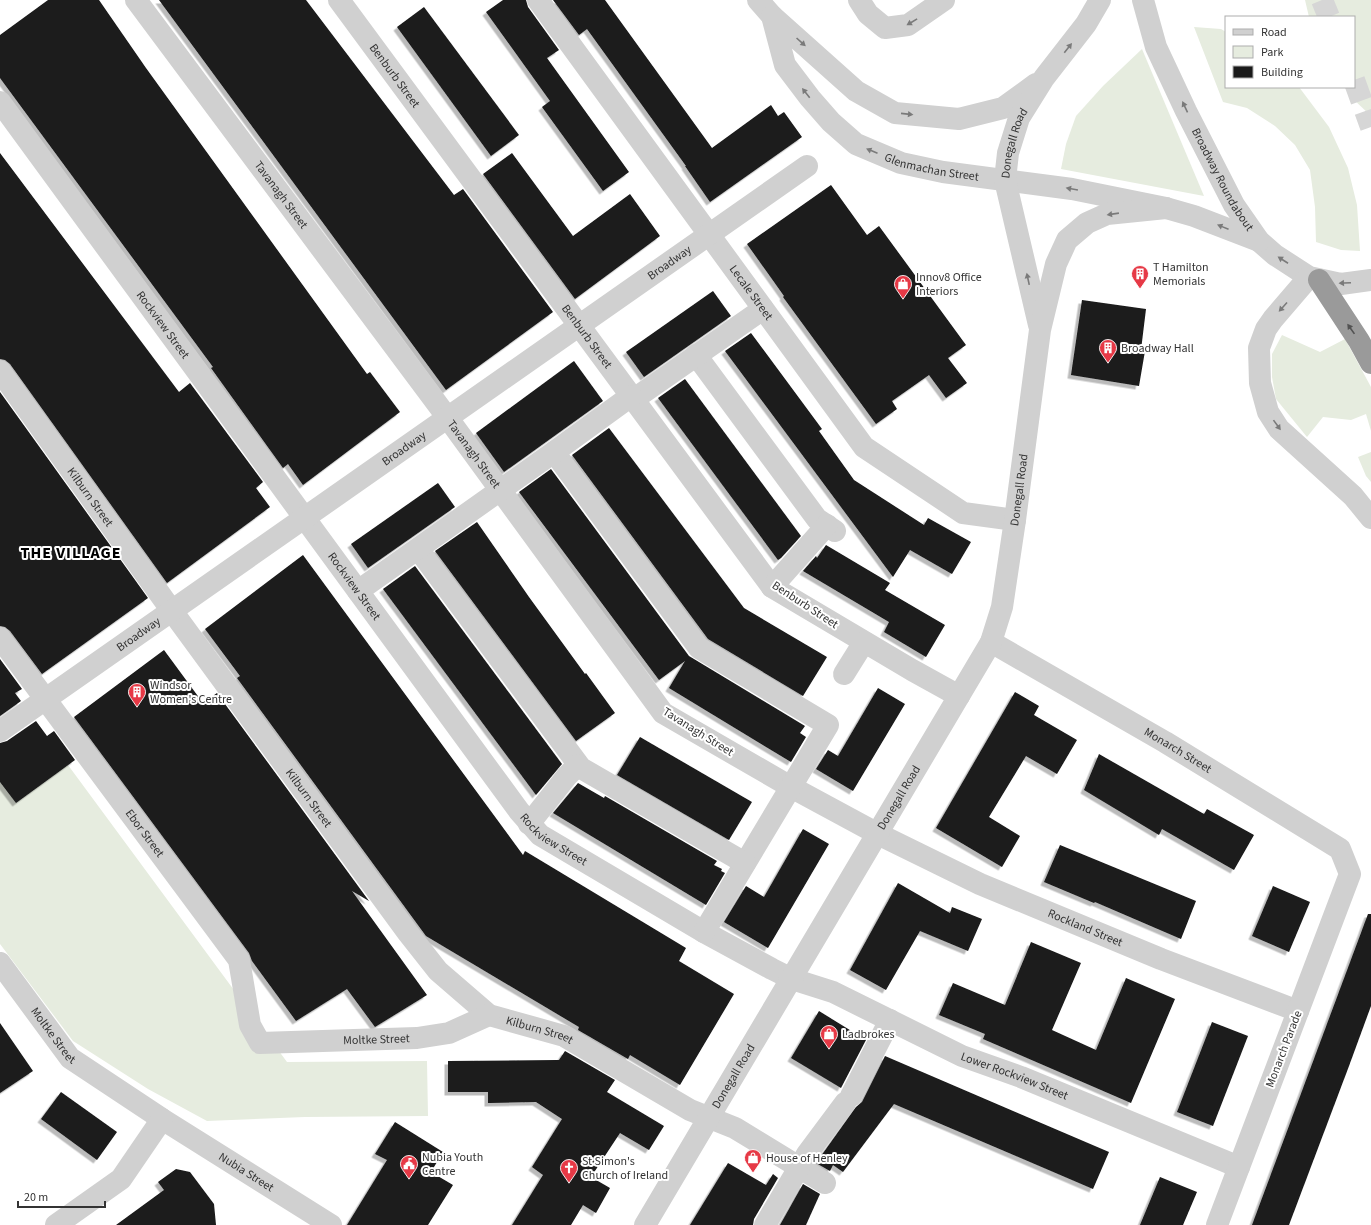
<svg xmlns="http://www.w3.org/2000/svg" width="1371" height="1225" viewBox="0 0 1371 1225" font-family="'Source Sans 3',sans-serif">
	<defs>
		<filter id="shadow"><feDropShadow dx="-3.5" dy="3.5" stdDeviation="0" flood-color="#0004"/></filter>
	</defs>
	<rect width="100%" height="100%" fill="#fff"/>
	<g fill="#e6ecdf">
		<polygon points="1305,0 1371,0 1371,116 1350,96 1346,87 1354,87 1354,17 1309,17"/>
		<polygon points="1194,27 1221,29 1226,32 1226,87 1299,87 1329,127 1348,168 1357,205 1360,251 1341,250 1316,242 1315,207 1310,170 1295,145 1275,126 1247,108 1223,102"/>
		<polygon points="1142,49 1204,196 1061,169 1066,144 1076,116 1103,86"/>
		<polygon points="1282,335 1320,352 1345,339 1371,387 1371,431 1366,414 1351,420 1323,417 1307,437 1276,399 1272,377 1272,354"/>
		<polygon points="1371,452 1371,482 1366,476 1358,457"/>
		<polygon points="0,751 68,765 287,1062 427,1061 428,1116 305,1117 207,1121 148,1089 73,1041 0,944"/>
	</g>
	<g fill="#1a1a1a" filter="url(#shadow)">
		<polygon points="48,0 99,0 146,68 367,374 370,372 400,412 303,485 288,464 283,468 211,368 213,367 0,78 0,35"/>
		<polygon points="159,0 306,0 454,195 463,189 553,312 446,390"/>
		<polygon points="503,0 526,0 528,7 559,50 547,58 629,172 603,191 542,107 550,101 486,12"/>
		<polygon points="553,0 605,0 712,148 771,105 778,116 784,112 802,137 710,202 685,166 686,166 587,29 579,35"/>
		<polygon points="424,7 519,135 491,156 397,27"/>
		<polygon points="0,153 179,392 190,383 263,482 256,488 270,507 167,583 10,364 5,360 0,359"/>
		<polygon points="512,153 573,236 630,194 660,236 575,299 483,174"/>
		<polygon points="831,185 867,235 879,226 966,345 948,358 967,383 946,398 929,375 892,401 897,409 876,424 783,297 784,296 747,244"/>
		<polygon points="713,291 731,316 644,377 626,352"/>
		<polygon points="1082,300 1146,309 1141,350 1145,351 1139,386 1071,375"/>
		<polygon points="751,333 822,429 819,431 854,480 924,525 928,518 971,542 952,574 910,550 893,577 725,351"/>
		<polygon points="574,361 603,401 504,472 476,433"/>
		<polygon points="685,379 801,536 781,558 778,560 658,398"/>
		<polygon points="0,392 148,598 42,674 10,631 5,627 0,626"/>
		<polygon points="609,428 744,608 827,657 803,696 708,639 572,455"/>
		<polygon points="551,469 689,656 805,726 800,733 806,737 791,762 669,688 685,661 659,680 519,492"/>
		<polygon points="438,483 455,507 368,568 351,544"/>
		<polygon points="477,522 529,597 585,674 586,673 615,713 576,741 435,551"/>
		<polygon points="826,545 890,583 885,590 945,625 926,657 884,632 889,622 803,571 816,556 817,558"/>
		<polygon points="303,555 523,855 525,851 686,948 679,961 734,994 680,1085 630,1055 628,1059 578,1030 579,1027 426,936 237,678 240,676 205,629"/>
		<polygon points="415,566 562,764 536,795 383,589"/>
		<polygon points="164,650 203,703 217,693 369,901 352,891 427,995 375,1027 347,989 296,1021 252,961 249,953 74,717"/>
		<polygon points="0,659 22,689 15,693 21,701 0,716"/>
		<polygon points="878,688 905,704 853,791 816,769 828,750 838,756"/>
		<polygon points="1015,692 1039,706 1034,715 1077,740 1057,774 1026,756 989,817 1020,836 1002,867 936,828"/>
		<polygon points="36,721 47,736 54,731 75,760 16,803 0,782 0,743 7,741"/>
		<polygon points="640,737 752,802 729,840 617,775"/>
		<polygon points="1099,754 1204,814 1207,809 1254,835 1234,870 1162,829 1159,835 1084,790"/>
		<polygon points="578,783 604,798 605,796 717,861 714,865 722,869 721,871 725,873 706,905 553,813"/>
		<polygon points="803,829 829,844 768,948 724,922 746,886 764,897"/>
		<polygon points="1060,845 1196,901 1181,939 1095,902 1094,903 1044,882"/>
		<polygon points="898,883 950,913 952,907 982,919 968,951 920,931 886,990 850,970"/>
		<polygon points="1273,886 1310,902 1289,952 1252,936"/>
		<polygon points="1368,914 1371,914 1371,1006 1349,1066 1289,1225 1252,1225"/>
		<polygon points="1031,942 1081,963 1052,1030 1096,1050 1126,978 1175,999 1131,1103 983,1039 985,1034 939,1015 953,983 1005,1005"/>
		<polygon points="819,1011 866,1040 841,1088 791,1058"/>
		<polygon points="1212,1022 1248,1036 1213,1126 1177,1112"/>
		<polygon points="0,1023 33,1071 0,1093"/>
		<polygon points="565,1051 615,1080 607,1092 664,1126 649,1150 620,1133 591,1177 610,1188 596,1213 583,1205 571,1225 512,1225 543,1175 532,1167 562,1119 536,1102 488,1103 488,1092 448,1092 448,1061 559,1060"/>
		<polygon points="885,1056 1109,1152 1093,1189 894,1104 843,1172 833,1165 830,1171 816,1163 856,1107 862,1102"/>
		<polygon points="61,1092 117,1132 97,1160 41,1119"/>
		<polygon points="395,1122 443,1152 431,1172 453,1185 428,1225 347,1225 387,1160 375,1154"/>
		<polygon points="728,1163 766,1185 773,1174 778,1178 754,1219 753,1225 690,1225"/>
		<polygon points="176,1169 190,1172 214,1204 216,1225 116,1225 164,1190 158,1182"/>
		<polygon points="1160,1177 1197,1192 1183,1225 1140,1225"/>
		<polygon points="803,1184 820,1194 806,1225 780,1225"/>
	</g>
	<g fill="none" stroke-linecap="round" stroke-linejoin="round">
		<g stroke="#d6d6d6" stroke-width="22" stroke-dasharray="22 11" stroke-linecap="butt">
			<polyline points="1322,0 1329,17"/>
			<polyline points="1354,80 1371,127"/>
		</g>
		<g stroke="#d0d0d0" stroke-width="22">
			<path id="s1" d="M136,0L447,417L663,713L791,787L878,834L980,884L1161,959L1298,1011"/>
			<path id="s2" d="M339,0L772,587L912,670L959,696"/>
			<path id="s3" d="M538,0L864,447L963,513L1015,520"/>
			<polyline points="758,0 772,16 856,91 895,113 959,119 1003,108 1036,84"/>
			<polyline points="859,0 868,14 885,28 908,25 944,0"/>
			<path id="s4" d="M1143,0L1156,47L1186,111L1234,205L1259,241L1275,255L1309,277L1341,284L1371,280"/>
			<path id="s5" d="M772,16L785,65L810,98L831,122L856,144L901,163L943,172L1072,189L1166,208L1194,216L1259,241"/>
			<path id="s6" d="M0,102L519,811L540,835L704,932L772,969L792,979L833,992L962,1056L1021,1077L1239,1167"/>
			<polyline points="1309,277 1273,319 1266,329 1259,348 1260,383 1268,412 1279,429 1353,496 1371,518"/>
			<path id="s7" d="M1039,325L1005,180L1008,153L1019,118L1044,78L1086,24L1100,0"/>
			<polyline points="696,355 817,519 835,531"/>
			<path id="s8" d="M0,371L172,611L408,933L438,971L489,1015L564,1036L690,1110L735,1128L825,1183"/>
			<polyline points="634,399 763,309"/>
			<polyline points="554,452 699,648 828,725 704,932"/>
			<polyline points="418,549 581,768 745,863"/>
			<polyline points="772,587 827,525"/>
			<polyline points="358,591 554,452 631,396"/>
			<path id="s9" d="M0,638L239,960L250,1025L260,1043L417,1038L449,1033L489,1015"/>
			<path id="s10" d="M991,642L1165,742L1340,849L1350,874L1217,1225"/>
			<polyline points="844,674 864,642"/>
			<path id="s11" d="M0,731L807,166"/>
			<polyline points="529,824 567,776 578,765"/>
			<path id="s12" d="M0,963L70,1058L162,1119L331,1225"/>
			<polyline points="851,1096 890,1020"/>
			<polyline points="56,1225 121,1179 162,1119"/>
			<path id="s13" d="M645,1225L991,642L1002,607L1015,520L1040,330L1056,264L1067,240L1087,223L1107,214L1166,208"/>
			<polyline points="765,1225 807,1154 845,1103"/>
		</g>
		<polyline stroke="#9a9a9a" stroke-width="22" points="1319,280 1359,341 1371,363"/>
	</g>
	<defs><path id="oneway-solid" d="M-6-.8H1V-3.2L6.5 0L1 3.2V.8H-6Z"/></defs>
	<g fill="#7a7a7a">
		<use href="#oneway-solid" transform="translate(912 22) rotate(149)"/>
		<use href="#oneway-solid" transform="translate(801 42) rotate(42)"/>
		<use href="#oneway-solid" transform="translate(1068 48) rotate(-52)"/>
		<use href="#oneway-solid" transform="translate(806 93) rotate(-128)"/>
		<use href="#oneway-solid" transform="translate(1185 107) rotate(-115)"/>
		<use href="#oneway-solid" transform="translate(907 114) rotate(6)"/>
		<use href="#oneway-solid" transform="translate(872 151) rotate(-157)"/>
		<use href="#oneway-solid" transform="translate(1072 189) rotate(-170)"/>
		<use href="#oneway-solid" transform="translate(1113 214) rotate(172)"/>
		<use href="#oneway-solid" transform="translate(1223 227) rotate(-158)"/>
		<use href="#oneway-solid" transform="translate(1283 260) rotate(-147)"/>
		<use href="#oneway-solid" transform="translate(1028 279) rotate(-102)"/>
		<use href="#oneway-solid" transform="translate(1345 283) rotate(177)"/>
		<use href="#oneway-solid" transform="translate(1283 307) rotate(132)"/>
		<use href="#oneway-solid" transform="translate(1277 425) rotate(54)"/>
	</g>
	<use fill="#525252" href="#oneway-solid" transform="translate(1351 329) rotate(-125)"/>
	<defs>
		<symbol id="building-pin" viewBox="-11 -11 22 30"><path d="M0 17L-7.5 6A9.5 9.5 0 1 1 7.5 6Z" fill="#e63946" stroke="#fff"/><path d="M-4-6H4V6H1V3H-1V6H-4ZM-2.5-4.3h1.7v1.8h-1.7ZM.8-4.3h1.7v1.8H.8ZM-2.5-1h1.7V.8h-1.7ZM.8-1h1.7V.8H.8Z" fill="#fff"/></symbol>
		<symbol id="shop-pin" viewBox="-11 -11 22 30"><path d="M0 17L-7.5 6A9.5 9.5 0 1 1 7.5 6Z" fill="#e63946" stroke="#fff"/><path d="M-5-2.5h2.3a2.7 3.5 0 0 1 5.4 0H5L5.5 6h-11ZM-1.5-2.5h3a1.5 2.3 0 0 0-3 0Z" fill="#fff"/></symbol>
		<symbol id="civic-pin" viewBox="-11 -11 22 30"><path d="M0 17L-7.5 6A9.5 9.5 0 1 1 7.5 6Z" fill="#e63946" stroke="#fff"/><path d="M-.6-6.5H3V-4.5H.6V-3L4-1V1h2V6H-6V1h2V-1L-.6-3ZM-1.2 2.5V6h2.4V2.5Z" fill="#fff"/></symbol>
		<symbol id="church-pin" viewBox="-11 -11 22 30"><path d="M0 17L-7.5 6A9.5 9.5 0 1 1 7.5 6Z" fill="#e63946" stroke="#fff"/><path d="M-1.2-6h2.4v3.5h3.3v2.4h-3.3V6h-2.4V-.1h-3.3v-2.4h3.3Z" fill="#fff"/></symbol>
	</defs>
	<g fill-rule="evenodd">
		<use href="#building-pin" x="1130" y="264" width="20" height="27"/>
		<use href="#shop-pin" x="893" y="274" width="20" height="27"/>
		<use href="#building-pin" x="1098" y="338" width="20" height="27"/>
		<use href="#building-pin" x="127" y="682" width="20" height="27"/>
		<use href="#shop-pin" x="819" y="1024" width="20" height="27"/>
		<use href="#shop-pin" x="743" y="1148" width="20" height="27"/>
		<use href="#civic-pin" x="399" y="1154" width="20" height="27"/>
		<use href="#church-pin" x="559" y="1158" width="20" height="27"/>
	</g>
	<g text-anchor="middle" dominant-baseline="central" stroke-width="4" stroke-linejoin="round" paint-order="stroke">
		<g font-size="12" fill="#333" stroke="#fff">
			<text stroke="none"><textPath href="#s2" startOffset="94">Benburb Street</textPath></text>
			<text stroke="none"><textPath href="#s7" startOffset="187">Donegall Road</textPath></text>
			<text stroke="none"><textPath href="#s5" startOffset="237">Glenmachan Street</textPath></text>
			<text stroke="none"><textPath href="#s4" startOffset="197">Broadway Roundabout</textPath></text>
			<text stroke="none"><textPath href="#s1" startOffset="243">Tavanagh Street</textPath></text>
			<text stroke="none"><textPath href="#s11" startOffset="817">Broadway</textPath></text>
			<text stroke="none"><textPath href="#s3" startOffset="362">Lecale Street</textPath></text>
			<text stroke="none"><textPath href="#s6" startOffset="276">Rockview Street</textPath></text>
			<text stroke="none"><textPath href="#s2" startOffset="418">Benburb Street</textPath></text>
			<text stroke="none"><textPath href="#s11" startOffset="493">Broadway</textPath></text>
			<text stroke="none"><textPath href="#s1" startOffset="566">Tavanagh Street</textPath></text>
			<text stroke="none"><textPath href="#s13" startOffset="833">Donegall Road</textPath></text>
			<text stroke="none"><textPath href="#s8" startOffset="155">Kilburn Street</textPath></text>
			<text stroke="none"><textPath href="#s6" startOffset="600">Rockview Street</textPath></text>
			<text transform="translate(805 605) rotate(33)">Benburb Street</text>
			<text stroke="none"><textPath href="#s11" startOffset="169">Broadway</textPath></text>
			<text transform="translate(698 732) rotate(32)">Tavanagh Street</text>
			<text stroke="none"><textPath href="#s10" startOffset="216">Monarch Street</textPath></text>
			<text stroke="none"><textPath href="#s8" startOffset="527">Kilburn Street</textPath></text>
			<text stroke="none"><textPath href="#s13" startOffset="497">Donegall Road</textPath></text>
			<text stroke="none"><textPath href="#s9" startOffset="243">Ebor Street</textPath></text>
			<text stroke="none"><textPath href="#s6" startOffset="924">Rockview Street</textPath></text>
			<text stroke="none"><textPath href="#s1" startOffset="1361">Rockland Street</textPath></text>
			<text stroke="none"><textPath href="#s8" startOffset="863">Kilburn Street</textPath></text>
			<text stroke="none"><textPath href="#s12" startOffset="90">Moltke Street</textPath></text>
			<text stroke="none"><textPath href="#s9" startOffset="604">Moltke Street</textPath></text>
			<text transform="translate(1284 1049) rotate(-69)">Monarch Parade</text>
			<text stroke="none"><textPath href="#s13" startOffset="173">Donegall Road</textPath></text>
			<text stroke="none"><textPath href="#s6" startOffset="1444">Lower Rockview Street</textPath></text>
			<text stroke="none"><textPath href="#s12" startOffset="328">Nubia Street</textPath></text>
		</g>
		<g font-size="12" fill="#333" stroke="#fff" text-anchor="start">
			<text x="1153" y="267">T Hamilton<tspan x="1153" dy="14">Memorials</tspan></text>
			<text x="916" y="277">Innov8 Office<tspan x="916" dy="14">Interiors</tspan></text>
			<text x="1121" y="348">Broadway Hall</text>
			<text x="150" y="685">Windsor<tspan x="150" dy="14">Women's Centre</tspan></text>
			<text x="842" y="1034">Ladbrokes</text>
			<text x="422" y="1157">Nubia Youth<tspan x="422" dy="14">Centre</tspan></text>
			<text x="766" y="1158">House of Henley</text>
			<text x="582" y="1161">St Simon's<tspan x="582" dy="14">Church of Ireland</tspan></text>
		</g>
		<g font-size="16" font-weight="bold" letter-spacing="1" fill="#000" stroke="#fff">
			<text x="71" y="553">THE VILLAGE</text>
		</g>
	</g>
	<rect x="1225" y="16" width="130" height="72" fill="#ffffff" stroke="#adadad"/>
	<rect x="1233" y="29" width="20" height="6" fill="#d0d0d0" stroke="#adadad"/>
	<text x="1261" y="36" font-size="12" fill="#333333">Road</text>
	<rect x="1233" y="46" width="20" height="12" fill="#e6ecdf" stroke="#adadad"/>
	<text x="1261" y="56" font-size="12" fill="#333333">Park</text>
	<rect x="1233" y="66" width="20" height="12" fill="#1a1a1a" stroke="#adadad"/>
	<text x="1261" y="76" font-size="12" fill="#333333">Building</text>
	<path d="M18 1201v6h87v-6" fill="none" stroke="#333333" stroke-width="2"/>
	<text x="24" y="1201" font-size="12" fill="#333333" stroke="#ffffff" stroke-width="3" paint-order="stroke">20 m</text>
</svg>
